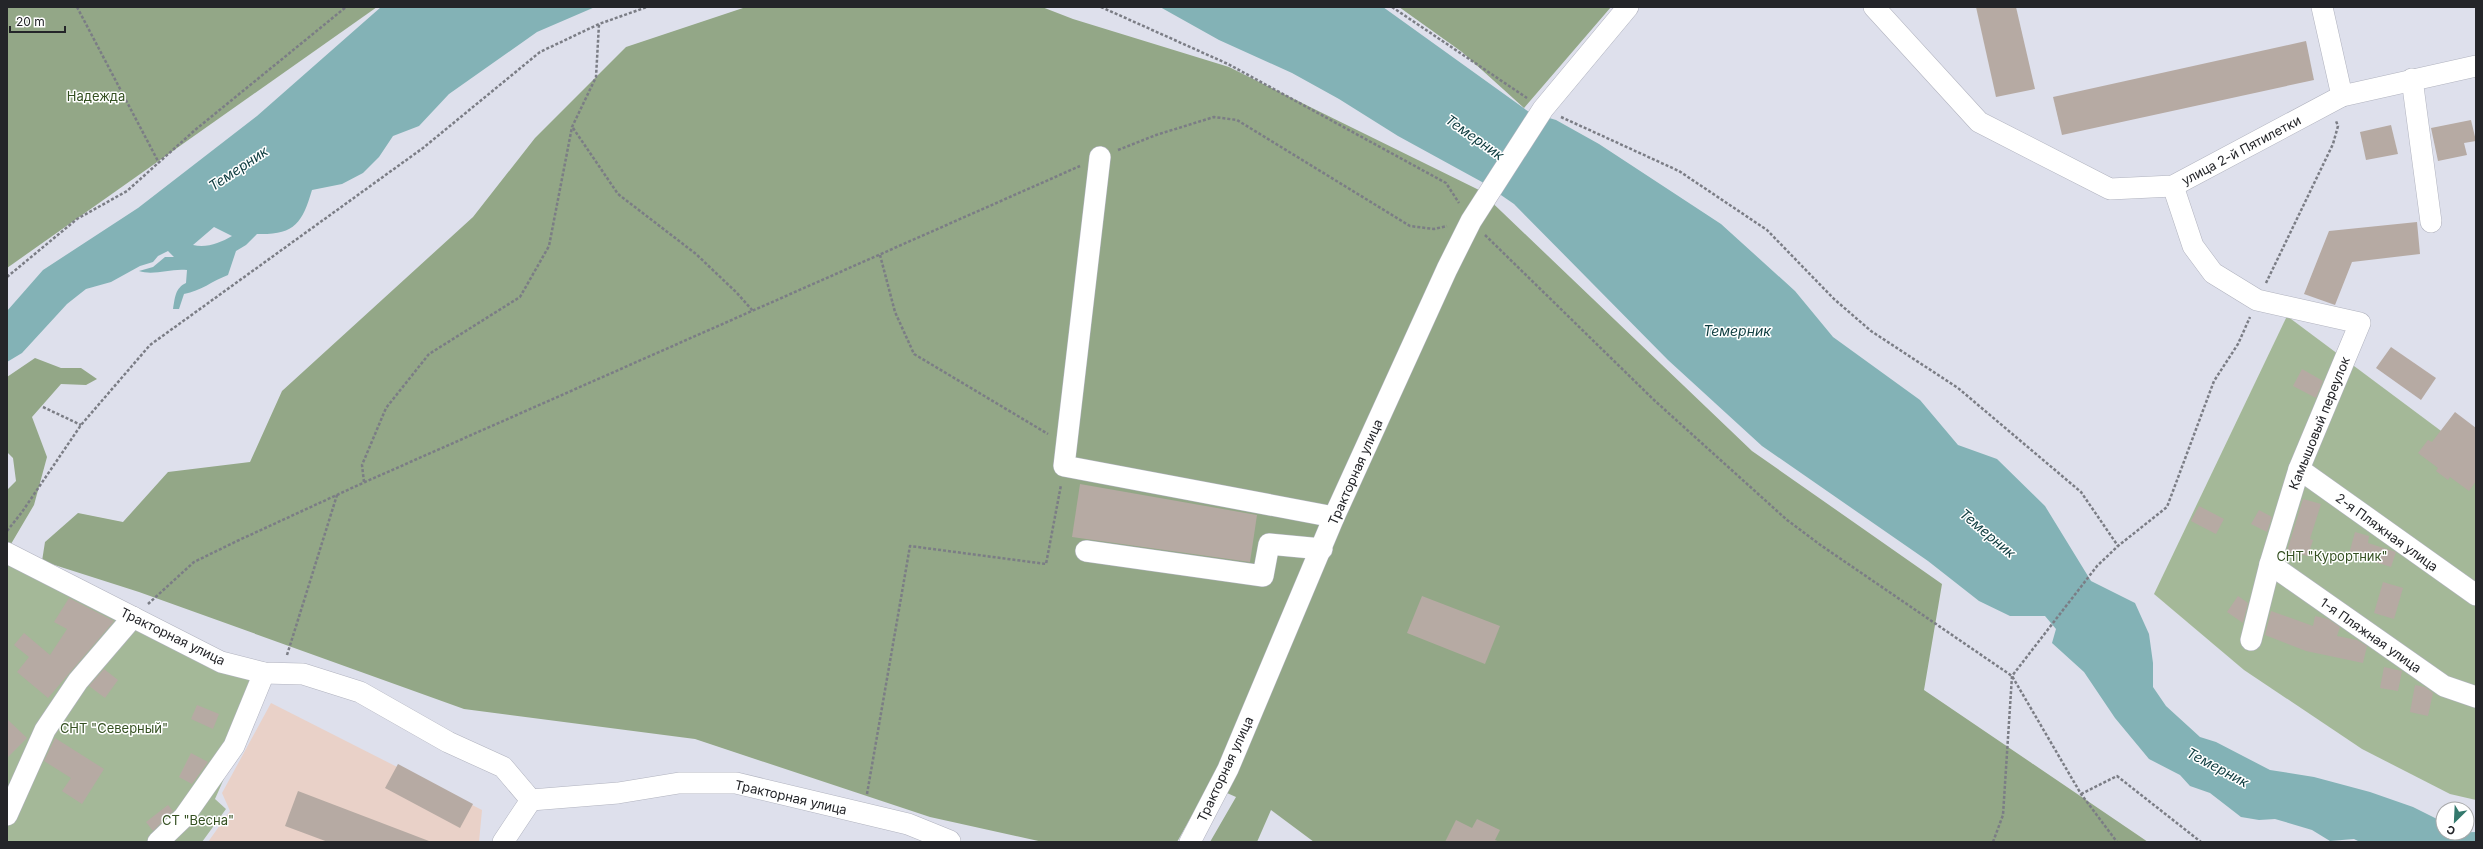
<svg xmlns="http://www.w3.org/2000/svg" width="2483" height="849" viewBox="0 0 2483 849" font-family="Inter,sans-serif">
	<rect width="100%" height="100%" fill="#dee0ec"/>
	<polygon fill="#e9d1c8" points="271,703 482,810 479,842 208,842 230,811 222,793"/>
	<g fill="#a4b898">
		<polygon points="2287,316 2476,457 2476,800 2450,794 2362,749 2244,670 2154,594"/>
		<polygon points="7,548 258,680 237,749 215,799 226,809 202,842 7,842"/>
	</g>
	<g fill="#93a787">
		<polygon points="7,7 377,7 7,268"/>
		<polygon points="746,7 1042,7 1073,19 1229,67 1479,190 1752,451 1942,584 1924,690 2148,842 1314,842 1271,810 1257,842 1210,842 1236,797 1209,785 1177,842 1043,842 930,817 695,739 464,709 139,592 42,561 45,542 78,513 123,522 168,472 250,462 282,391 473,217 535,138 626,47"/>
		<polygon points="1399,7 1611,7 1524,108 1462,52"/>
		<polygon points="35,358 61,368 81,368 97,379 86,385 61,384 32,417 47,457 34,505 11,544 7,542 7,490 16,481 13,458 7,452 7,377"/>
	</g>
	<g fill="#83b2b6" fill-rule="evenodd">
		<path d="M381,7H595L537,32L449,94L419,126L393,136L379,157L363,173L342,184L312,190C302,224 294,235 257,234L246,245L236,251L228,275C212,281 201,291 184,294L179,309H173C175,298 175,288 186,283L187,270C171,268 154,276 139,271L153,267L165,257H174L168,251L158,256L153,262L140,266L111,282L86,289L67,304L22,353L7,362V311L43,270L138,208L257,116ZM214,227L232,236C220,243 207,248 193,245Z"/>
		<polygon points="1160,7 1383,7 1529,112 1556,120 1599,144 1721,224 1795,291 1833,337 1920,400 1958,445 1997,459 2045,506 2091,581 2135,603 2149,634 2153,663 2153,687 2166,706 2200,737 2216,742 2270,770 2314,777 2370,792 2413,807 2443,822 2443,833 2476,832 2476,842 2360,842 2354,839 2330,841 2312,830 2275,819 2259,820 2241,817 2210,793 2190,786 2180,775 2149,759 2115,718 2084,672 2052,643 2056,629 2045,616 2010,616 1979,601 1928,561 1762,446 1668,360 1514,204 1482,182 1398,136 1339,99 1292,73 1219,40"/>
	</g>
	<g fill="#b6aaa3">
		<polygon points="1976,7 2016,7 2035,89 1996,97"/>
		<polygon points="2306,41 2314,80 2062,135 2053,97"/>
		<polygon points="2471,120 2476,141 2464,143 2467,155 2438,161 2431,128"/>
		<polygon points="2391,125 2398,154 2366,160 2360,132"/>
		<polygon points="2417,222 2420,254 2352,262 2335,305 2304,294 2329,231"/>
		<polygon points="2391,347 2436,378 2421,400 2376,368"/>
		<polygon points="2302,369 2323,381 2316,398 2293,386"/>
		<polygon points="2455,412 2476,428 2476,481 2469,491 2450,477 2448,480 2436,471 2438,468 2418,453 2428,440 2432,442"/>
		<polygon points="1080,484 1257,515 1250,562 1072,537"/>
		<polygon points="2303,499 2321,504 2310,539 2313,540 2308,556 2287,551"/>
		<polygon points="2199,506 2224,519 2216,534 2191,521"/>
		<polygon points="2259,510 2272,517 2267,532 2251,524"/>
		<polygon points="2355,532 2369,536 2368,543 2396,552 2391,567 2349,554"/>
		<polygon points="2383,582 2403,588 2394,619 2374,613"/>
		<polygon points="1422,596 1500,626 1485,664 1407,633"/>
		<polygon points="2238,596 2248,603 2243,623 2227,612"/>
		<polygon points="69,598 114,621 48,698 17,672 29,657 14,645 24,633 50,655 67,629 54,622"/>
		<polygon points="2271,611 2313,626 2315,616 2328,619 2340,627 2337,636 2357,640 2367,646 2363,663 2306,651 2265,635"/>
		<polygon points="2384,667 2402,671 2398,691 2380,688"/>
		<polygon points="104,669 118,680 105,698 89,686"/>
		<polygon points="2415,685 2425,687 2433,693 2428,716 2410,712"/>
		<polygon points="197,705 219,714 213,729 191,719"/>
		<polygon points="7,719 27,738 7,758"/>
		<polygon points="55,738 104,769 82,804 62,791 71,778 44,761"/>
		<polygon points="191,753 208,762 192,784 179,777"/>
		<polygon points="398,764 473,804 460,828 385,788"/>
		<polygon points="298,791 429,841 429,842 328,842 285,826"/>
		<polygon points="168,805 173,811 153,831 146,822"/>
		<polygon points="1477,819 1500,830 1495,840 1500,842 1445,842 1456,820 1472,828"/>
	</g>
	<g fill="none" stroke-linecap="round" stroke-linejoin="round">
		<defs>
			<g id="minor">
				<polyline points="1874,7 1979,122 2110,189 2173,186 2342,96 2476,66"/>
				<polyline points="2322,7 2342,96"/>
				<polyline points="2412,79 2431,222"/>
				<polyline points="1100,157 1064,466 1334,517"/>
				<polyline points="2173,186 2193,246 2213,273 2257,300 2360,323 2299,469 2270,564 2251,640"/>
				<polyline points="2299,469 2476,595"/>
				<polyline points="1086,551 1263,576 1269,544 1322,549"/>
				<polyline points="7,553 221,662 264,673 303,674 360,692 448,742 503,767 531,800"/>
				<polyline points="2270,564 2444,686 2476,697"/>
				<polyline points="531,800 618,793 679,783 736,783 908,824 950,841"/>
				<polyline points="7,815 45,730 78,681 133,617"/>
				<polyline points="158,842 184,817 234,746 264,673"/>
				<polyline points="503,842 531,800"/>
				<polyline points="1190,842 1228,769 1334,517 1447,269 1471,221 1543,109 1628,7"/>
			</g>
		</defs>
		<use href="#minor" stroke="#b1b3bf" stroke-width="22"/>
		<g stroke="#7b7d85" stroke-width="2.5" stroke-dasharray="3 2" stroke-linecap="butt">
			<polyline points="77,7 159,163"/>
			<polyline points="1101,7 1228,64 1446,183 1459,203"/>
			<polyline points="1392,7 1527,98"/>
			<polyline points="1561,117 1679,171 1767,230 1834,299 1871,331 1958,388 2081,492 2118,546"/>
			<polyline points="573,128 618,194 696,254 737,293 753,311"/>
			<polyline points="1118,150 1156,135 1214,117 1237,120 1410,226 1434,229 1447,226"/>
			<polyline points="1485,235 1654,400 1787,520 1819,544 2012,676 2081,794 2117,842"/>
			<polyline points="880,255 895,312 914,354 1048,434"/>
			<polyline points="7,277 77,219 127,191 195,130 346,7"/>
			<polyline points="2266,283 2333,144 2338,126 2336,121"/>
			<polyline points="43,407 81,425"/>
			<polyline points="364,482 362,465 386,408 429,354 520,297 549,246 572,127 596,77 599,24"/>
			<polyline points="7,531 22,512 81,425 150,345 423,148 540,52 599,24 647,7"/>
			<polyline points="148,604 194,562 237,541 365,482 1080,166"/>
			<polyline points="287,655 337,495"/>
			<polyline points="867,794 910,546 1046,564 1061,485"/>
			<polyline points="2081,794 2117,776 2201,842"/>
			<polyline points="1993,842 2003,815 2012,676 2097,566 2118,546 2167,507 2214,381 2238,344 2250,317"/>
		</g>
		<use href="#minor" stroke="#fff" stroke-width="21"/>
	</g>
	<g text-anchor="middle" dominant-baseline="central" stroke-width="3" stroke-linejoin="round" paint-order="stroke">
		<g font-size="13" fill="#345021" stroke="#fff">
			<text x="96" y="96">Надежда</text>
			<text x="2332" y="556">СНТ "Курортник"</text>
			<text x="114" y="728">СНТ "Северный"</text>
			<text x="198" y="820">СТ "Весна"</text>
		</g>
		<g font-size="13" fill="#242529" stroke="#fff">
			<text transform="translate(2241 150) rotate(-28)">улица 2-й Пятилетки</text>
			<text transform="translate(2319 423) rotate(-68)">Камышовый переулок</text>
			<text transform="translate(1355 472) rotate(-66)">Тракторная улица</text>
			<text transform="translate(2387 532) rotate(36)">2-я Пляжная улица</text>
			<text transform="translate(2371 635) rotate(35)">1-я Пляжная улица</text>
			<text transform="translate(173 636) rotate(26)">Тракторная улица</text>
			<text transform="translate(1225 769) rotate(-65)">Тракторная улица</text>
			<text transform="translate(791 797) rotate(13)">Тракторная улица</text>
		</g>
		<g font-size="14" font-style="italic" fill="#0f3d40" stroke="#fff">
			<text transform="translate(1475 137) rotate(35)">Темерник</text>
			<text transform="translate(238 168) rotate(-34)">Темерник</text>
			<text x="1737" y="330">Темерник</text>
			<text transform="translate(1988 533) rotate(40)">Темерник</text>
			<text transform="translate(2218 767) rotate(28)">Темерник</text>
		</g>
	</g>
	<rect width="2483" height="849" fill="none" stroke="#242529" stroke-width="16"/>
	<g transform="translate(2455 821) rotate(204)"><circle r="19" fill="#ffffff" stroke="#a7a8a9"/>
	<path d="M0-3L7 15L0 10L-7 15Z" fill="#34796d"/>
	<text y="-6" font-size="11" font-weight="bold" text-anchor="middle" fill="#242529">С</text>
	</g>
	<path d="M10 26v6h55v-6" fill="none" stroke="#242529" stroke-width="2"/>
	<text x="16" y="26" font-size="12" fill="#242529" stroke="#ffffff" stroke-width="3" paint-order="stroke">20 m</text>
</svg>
